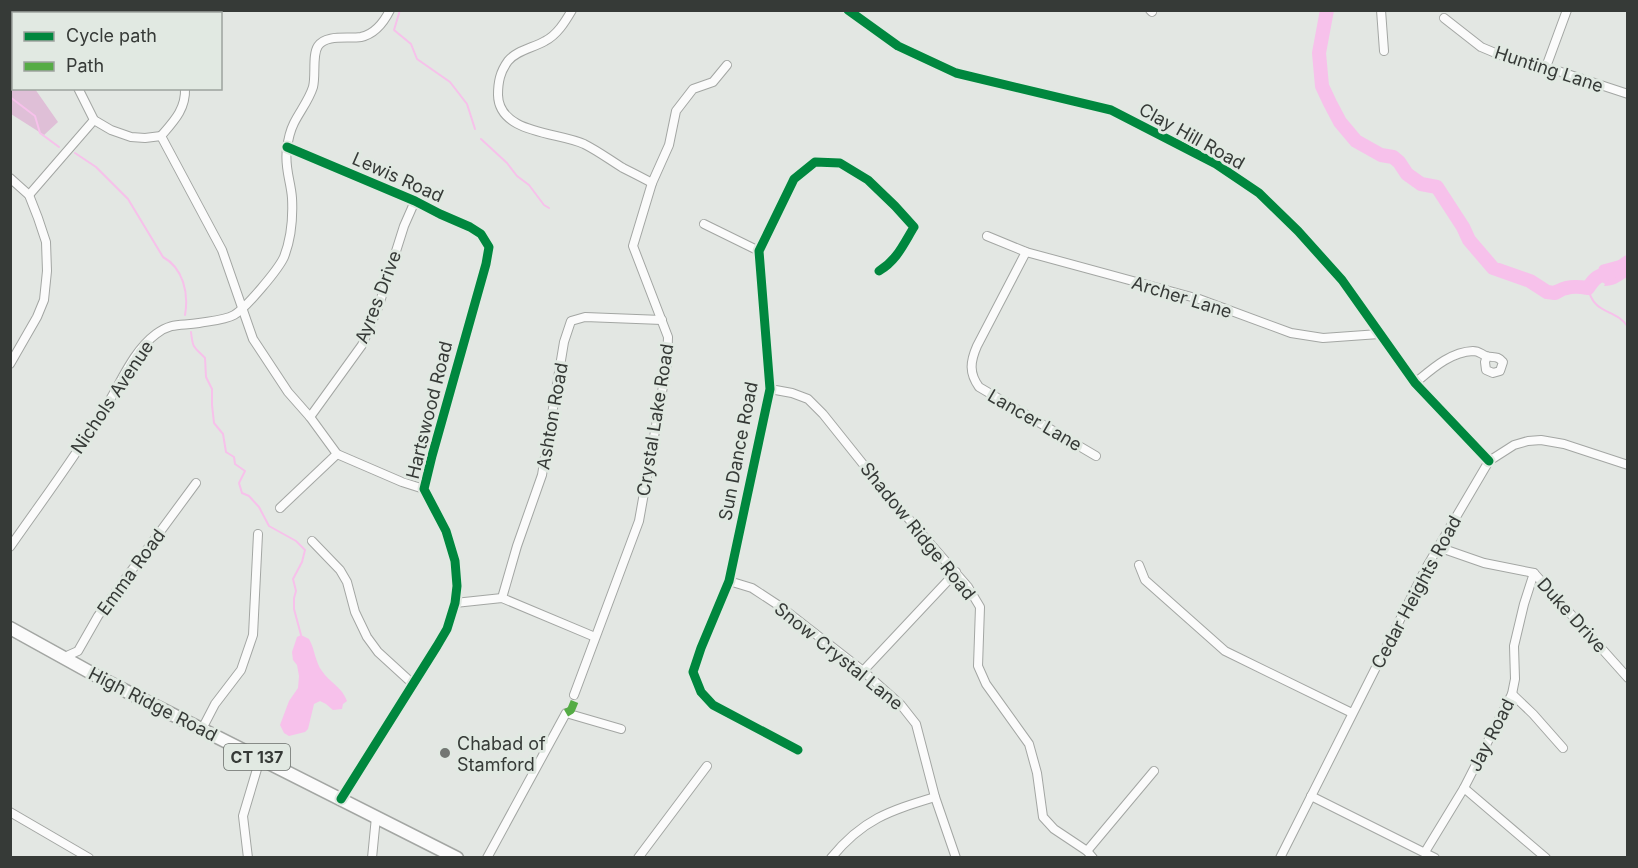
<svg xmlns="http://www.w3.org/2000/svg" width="1638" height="868" viewBox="0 0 1638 868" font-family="Inter,sans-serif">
	<rect width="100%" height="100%" fill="#e3e7e3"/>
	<polygon fill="#dfbfd7" points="10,53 13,57 14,88 35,89 58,122 44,135 11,114"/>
	<g fill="#f7c1eb">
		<path d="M1627,256V277C1619,282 1614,286 1604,286L1605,284L1596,278L1599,267L1601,265L1623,259Z"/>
		<path d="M301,635L309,639C315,649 315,662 322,671C330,683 342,687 347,701L343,704L342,709L333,710L326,704L320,701L314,704L308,729L305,732L289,736L284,733L280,725L289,701L298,688L299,676L297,665L293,660L292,652L297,637Z"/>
	</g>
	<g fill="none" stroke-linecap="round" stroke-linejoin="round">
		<g stroke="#f7c1eb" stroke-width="2">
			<polyline points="400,10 394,30 411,44 417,59 450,82 467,104 475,129"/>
			<polyline points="10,97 35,116 40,133 59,147"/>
			<polyline points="481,139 507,163 517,176 529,185 544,205 549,208"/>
			<path d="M75,153L96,167L128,199L163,257C183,268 189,293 185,315"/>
			<path d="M1588,288C1594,316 1616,308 1628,327"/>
			<path d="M191,332C193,350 194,346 205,358L206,377L212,389V405L214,423L223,434L226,452L234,457L235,464L245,471L239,483L242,493L249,496L259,507L269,526L296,541L305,550L302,562L293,579L296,591L294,598V609L301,635"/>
		</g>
		<path stroke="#f7c1eb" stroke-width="14" d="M1327,10L1319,53L1322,86L1330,103L1340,122L1356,141L1381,155L1393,157L1399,162L1407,174L1421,184L1437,187L1463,227L1469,240L1493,268L1530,281L1547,292L1555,293C1566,286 1575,286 1588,288C1597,274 1600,276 1614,271C1619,269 1623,265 1628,262"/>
		<defs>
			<g id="street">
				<polyline points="38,10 40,14"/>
				<polyline points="152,10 153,14"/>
				<path d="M572,10C565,22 557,35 545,41C533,48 517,50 508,61C500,72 498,82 498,95C499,134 558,132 584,144C598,151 610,160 623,168C633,173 643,178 652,183"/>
				<polyline points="848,10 898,46 956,73 1111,110 1216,164 1259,193 1298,231 1342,280 1415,383 1489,461"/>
				<polyline points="1150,10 1152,12"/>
				<polyline points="1381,10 1384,51"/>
				<polyline points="1444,18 1481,47 1512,60 1546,67 1628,94"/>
				<polyline points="1546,67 1567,10"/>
				<polyline points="78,88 94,120 111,130 131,137 145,138 161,136"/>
				<polyline points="161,136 222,250 253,339 288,392 310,417 337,454 402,482 424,489"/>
				<path d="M161,136C174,121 186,109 185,88"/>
				<polyline points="287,147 415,201 440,214 470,227 481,234 489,247 486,264 432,456 424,489 446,531 455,561 457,586 455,603 447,629 437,646 341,799"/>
				<polyline points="10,178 29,195 38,218 46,242 47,271 44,300 37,317 10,364"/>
				<polyline points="29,195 94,120"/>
				<polyline points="704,224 759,251"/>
				<polyline points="987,236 1026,252 1199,299 1291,333 1323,338 1379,334"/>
				<path d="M1026,252L977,346C970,362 969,373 979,387L1096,456"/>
				<path d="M1415,383C1432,369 1450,352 1473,351C1479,351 1481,354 1486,356C1493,358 1497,355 1503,362L1500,371L1493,373L1486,370L1485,362L1487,356"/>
				<polyline points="770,389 792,393 808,399 823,414 887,494 968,587 980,607 978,666 986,684 1029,744 1037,773 1043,817 1054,829 1087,851 1093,858"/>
				<polyline points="310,417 362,345 379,305 404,226 415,201"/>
				<polyline points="280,508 337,454"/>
				<polyline points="312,541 340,570 347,582 355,612 367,637 378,652 413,684"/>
				<path d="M10,547C42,501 76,456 105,408C121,383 132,352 156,334C172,322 181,326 199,323C210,321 225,320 234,315C246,308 278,270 284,257C291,239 293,217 292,198C291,182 284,166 287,149C288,140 290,131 294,123C300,111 309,100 313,87C316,75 312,55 318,46C326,34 348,39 361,37C375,34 384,22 390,10"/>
				<polyline points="1438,547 1484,563 1534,573 1628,678"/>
				<polyline points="1139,565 1145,580 1225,651 1352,713"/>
				<polyline points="729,581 752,588 781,607 863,671 901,705 916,724 935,797 956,858"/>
				<polyline points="502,598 517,546 542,475 564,342 571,321 585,317 662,320"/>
				<polyline points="455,603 502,598 595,637"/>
				<polyline points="66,659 69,655 78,651 98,616 196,483"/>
				<polyline points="863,671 956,572"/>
				<polyline points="1512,694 1533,714 1563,748"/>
				<polyline points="574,695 639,521 667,364 668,337 633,246 652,183 669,145 676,111 693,89 713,82 727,65"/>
				<polyline points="202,729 215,704 241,670 253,635 258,534"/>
				<path d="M798,750L713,705L701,692L693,672L701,648L729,581L770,389L759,251L794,179L815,162L840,163L868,180L895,206L914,227C903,245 897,260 879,271"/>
				<polyline points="1464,788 1546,858"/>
				<polyline points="1311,796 1435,858"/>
				<polyline points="10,812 89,858"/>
				<polyline points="1087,851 1154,771"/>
				<polyline points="1425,852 1464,788 1512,694 1515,679 1514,646 1524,604 1534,573"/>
				<polyline points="248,858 243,816 260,759"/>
				<polyline points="372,858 376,817"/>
				<polyline points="487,858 566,713 621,729"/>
				<polyline points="638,858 707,766"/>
				<path d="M831,858C863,819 889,811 935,797"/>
				<polyline points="1280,858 1426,568 1489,461 1514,445 1528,441 1541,440 1564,444 1628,465"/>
			</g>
			<polyline id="primary" points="10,628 104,680 457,858"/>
		</defs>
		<use href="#street" stroke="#a3a6a3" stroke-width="10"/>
		<use href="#primary" stroke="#a3a6a3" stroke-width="15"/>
		<use href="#street" stroke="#fbfbfb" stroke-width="8"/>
		<use href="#primary" stroke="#fbfbfb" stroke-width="12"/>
		<polyline stroke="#55ac45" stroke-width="8" stroke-dasharray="15 8" stroke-linecap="butt" points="566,713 571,710 576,698 574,695"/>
		<defs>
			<g id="cycleway">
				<polyline points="848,10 898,46 956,73 1111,110 1216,164 1259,193 1298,231 1342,280 1415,383 1489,461"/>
				<polyline points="287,147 415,201 440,214 470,227 481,234 489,247 486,264 432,456 424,489 446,531 455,561 457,586 455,603 447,629 437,646 341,799"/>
				<path d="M798,750L713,705L701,692L693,672L701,648L729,581L770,389L759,251L794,179L815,162L840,163L868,180L895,206L914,227C903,245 897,260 879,271"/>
			</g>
		</defs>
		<use href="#cycleway" stroke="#e1e9e2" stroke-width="13"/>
		<use href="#cycleway" stroke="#00873e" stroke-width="9"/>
	</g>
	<circle fill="#737773" stroke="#e1e9e2" stroke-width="2" cx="445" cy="753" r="6"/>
	<g text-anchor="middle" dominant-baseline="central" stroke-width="6" stroke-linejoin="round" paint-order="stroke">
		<rect fill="#e1e9e2" stroke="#696e6a" stroke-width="1.5" x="224" y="744" width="66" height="26" rx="4.5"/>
		<g font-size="16" font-weight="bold" fill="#363a37">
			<text x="257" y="757">CT 137</text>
		</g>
		<g font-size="18" fill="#363a37" stroke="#e1e9e2">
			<text transform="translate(1549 69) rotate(18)">Hunting Lane</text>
			<text transform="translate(1192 136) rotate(29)">Clay Hill Road</text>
			<text transform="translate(398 177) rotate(24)">Lewis Road</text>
			<text transform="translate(378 297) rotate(-69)">Ayres Drive</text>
			<text transform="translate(1182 297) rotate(17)">Archer Lane</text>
			<text transform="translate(112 397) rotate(-56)">Nichols Avenue</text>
			<text transform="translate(429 410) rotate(-76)">Hartswood Road</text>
			<text transform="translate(552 416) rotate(-80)">Ashton Road</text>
			<text transform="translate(655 420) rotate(-81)">Crystal Lake Road</text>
			<text transform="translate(1035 420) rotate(30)">Lancer Lane</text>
			<text transform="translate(738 451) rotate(-79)">Sun Dance Road</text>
			<text transform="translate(918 531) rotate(51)">Shadow Ridge Road</text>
			<text transform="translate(131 572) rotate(-54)">Emma Road</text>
			<text transform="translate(1416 592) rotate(-62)">Cedar Heights Road</text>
			<text transform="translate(1572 615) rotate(48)">Duke Drive</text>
			<text transform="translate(839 656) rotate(39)">Snow Crystal Lane</text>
			<text transform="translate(153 704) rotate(27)">High Ridge Road</text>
			<text transform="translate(1491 735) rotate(-63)">Jay Road</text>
		</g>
		<g font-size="18" fill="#363a37" stroke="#e1e9e2" text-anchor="start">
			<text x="457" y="743">Chabad of<tspan x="457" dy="21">Stamford</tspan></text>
		</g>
	</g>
	<rect width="1638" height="868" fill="none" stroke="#363a37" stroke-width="24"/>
	<rect x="12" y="12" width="210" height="78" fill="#e1e9e2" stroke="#9da39e" stroke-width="1.5"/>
	<rect x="24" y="32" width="30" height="9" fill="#00873e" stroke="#9da39e" stroke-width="1.5"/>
	<text x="66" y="42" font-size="18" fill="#363a37">Cycle path</text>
	<rect x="24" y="62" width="30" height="9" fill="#55ac45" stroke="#9da39e" stroke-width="1.5"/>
	<text x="66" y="72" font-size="18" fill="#363a37">Path</text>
</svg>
